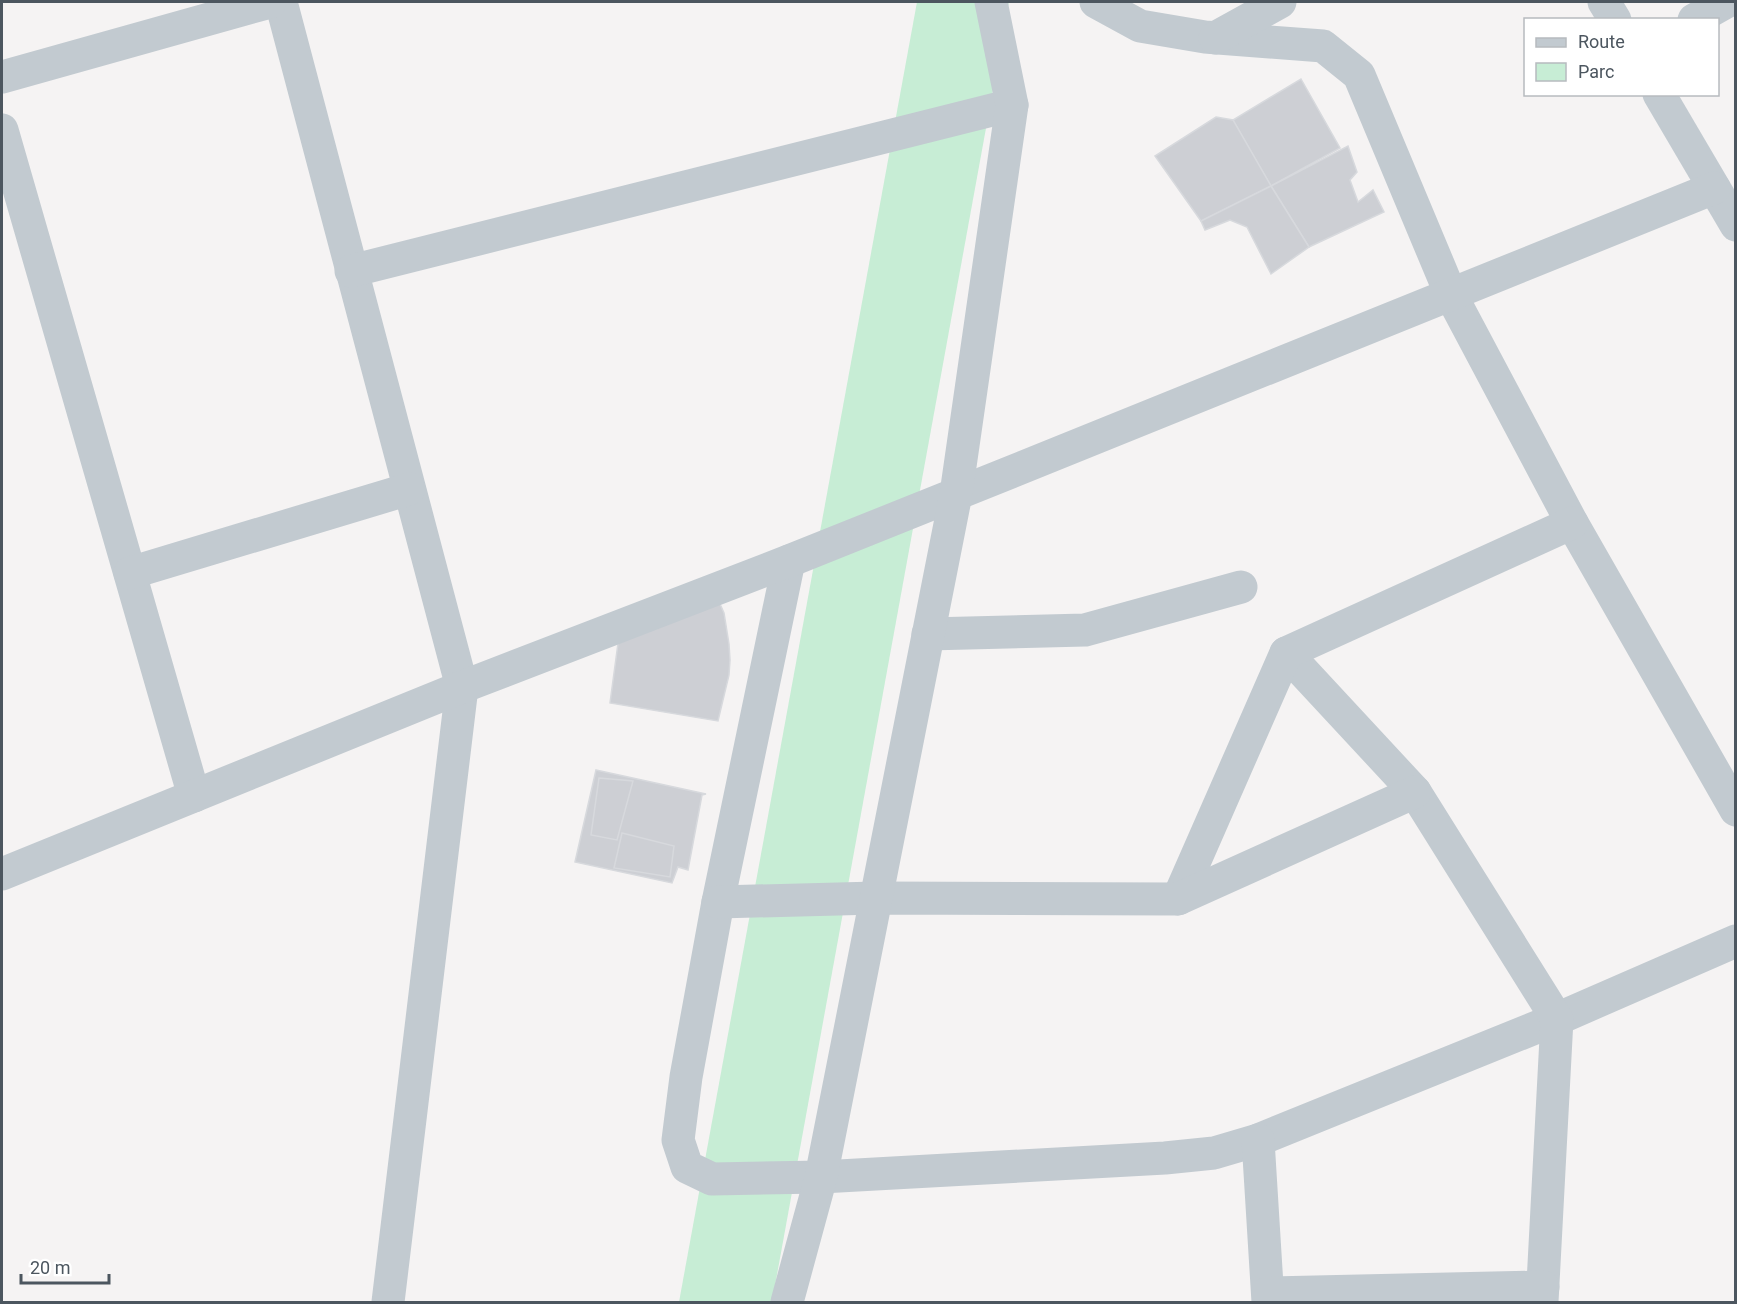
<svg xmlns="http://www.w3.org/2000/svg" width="1737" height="1304" viewBox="0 0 1737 1304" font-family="Roboto,sans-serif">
	<rect width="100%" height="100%" fill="#f5f3f3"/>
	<polygon fill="#c7edd5" points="917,2 1009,2 772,1302 679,1302"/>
	<g fill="#cdcfd4" stroke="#d7d9dd" stroke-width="1.5">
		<polygon points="1301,79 1340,148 1271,186 1233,120"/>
		<polygon points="1216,117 1233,120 1271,186 1201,221 1155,156"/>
		<polygon points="1348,146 1357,172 1350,180 1358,202 1373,190 1384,212 1309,247 1271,186"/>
		<polygon points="1271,186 1309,247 1271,274 1247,227 1230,220 1205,230 1201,221"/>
		<polygon points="716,595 724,613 729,644 730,660 729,675 718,721 610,703 619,636"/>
		<polygon points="596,770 706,794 702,795 688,870 678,867 672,883 575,862"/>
		<polygon points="599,778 633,781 617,840 591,835"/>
		<polygon points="622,833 674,846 670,877 614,868"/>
	</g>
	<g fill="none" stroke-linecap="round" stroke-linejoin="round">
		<g stroke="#c2cad0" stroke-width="33">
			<polyline points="281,2 462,687 388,1302"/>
			<polyline points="1096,2 1140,26 1205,37 1323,46 1359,75 1451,295 1572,523 1736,810"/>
			<polyline points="1604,2 1615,20"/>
			<polyline points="1694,20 1726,2"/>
			<polyline points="1215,38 1280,2"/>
			<polyline points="2,77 270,2"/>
			<polyline points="1659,94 1736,225"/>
			<polyline points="2,130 194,796"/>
			<polyline points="351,271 1012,105"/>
			<polyline points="789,561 718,902 686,1077 678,1140 687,1167 712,1179 821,1177 1165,1158 1214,1153 1258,1140 1557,1019 1736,941"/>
			<polyline points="130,573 409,489"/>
			<polyline points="928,634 1085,630 1241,587"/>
			<polyline points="1286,653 1415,792 1557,1019 1542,1302"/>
			<polyline points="2,874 462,687 789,561 1016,470 1714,188"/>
			<polyline points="1178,899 1286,653 1572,523"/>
			<polyline points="718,902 876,898 1178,899 1415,792"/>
			<polyline points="1258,1140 1268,1302"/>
			<polyline points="1268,1293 1543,1287"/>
			<polyline points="787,1302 821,1177 956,494 1012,105 991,2"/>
		</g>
	</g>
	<rect width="1737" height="1304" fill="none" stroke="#4c565f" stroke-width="6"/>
	<rect x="1524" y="18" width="195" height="78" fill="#ffffff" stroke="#b7bbbf" stroke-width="1.5"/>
	<rect x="1536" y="38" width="30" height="9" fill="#c2cad0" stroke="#b7bbbf" stroke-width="1.5"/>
	<text x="1578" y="48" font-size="18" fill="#4c565f">Route</text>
	<rect x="1536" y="63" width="30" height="18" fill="#c7edd5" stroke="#b7bbbf" stroke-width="1.5"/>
	<text x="1578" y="78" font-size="18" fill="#4c565f">Parc</text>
	<path d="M21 1274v9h88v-9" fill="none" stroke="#4c565f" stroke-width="3"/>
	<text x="30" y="1274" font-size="18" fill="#4c565f" stroke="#ffffff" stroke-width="4.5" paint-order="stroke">20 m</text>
</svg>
